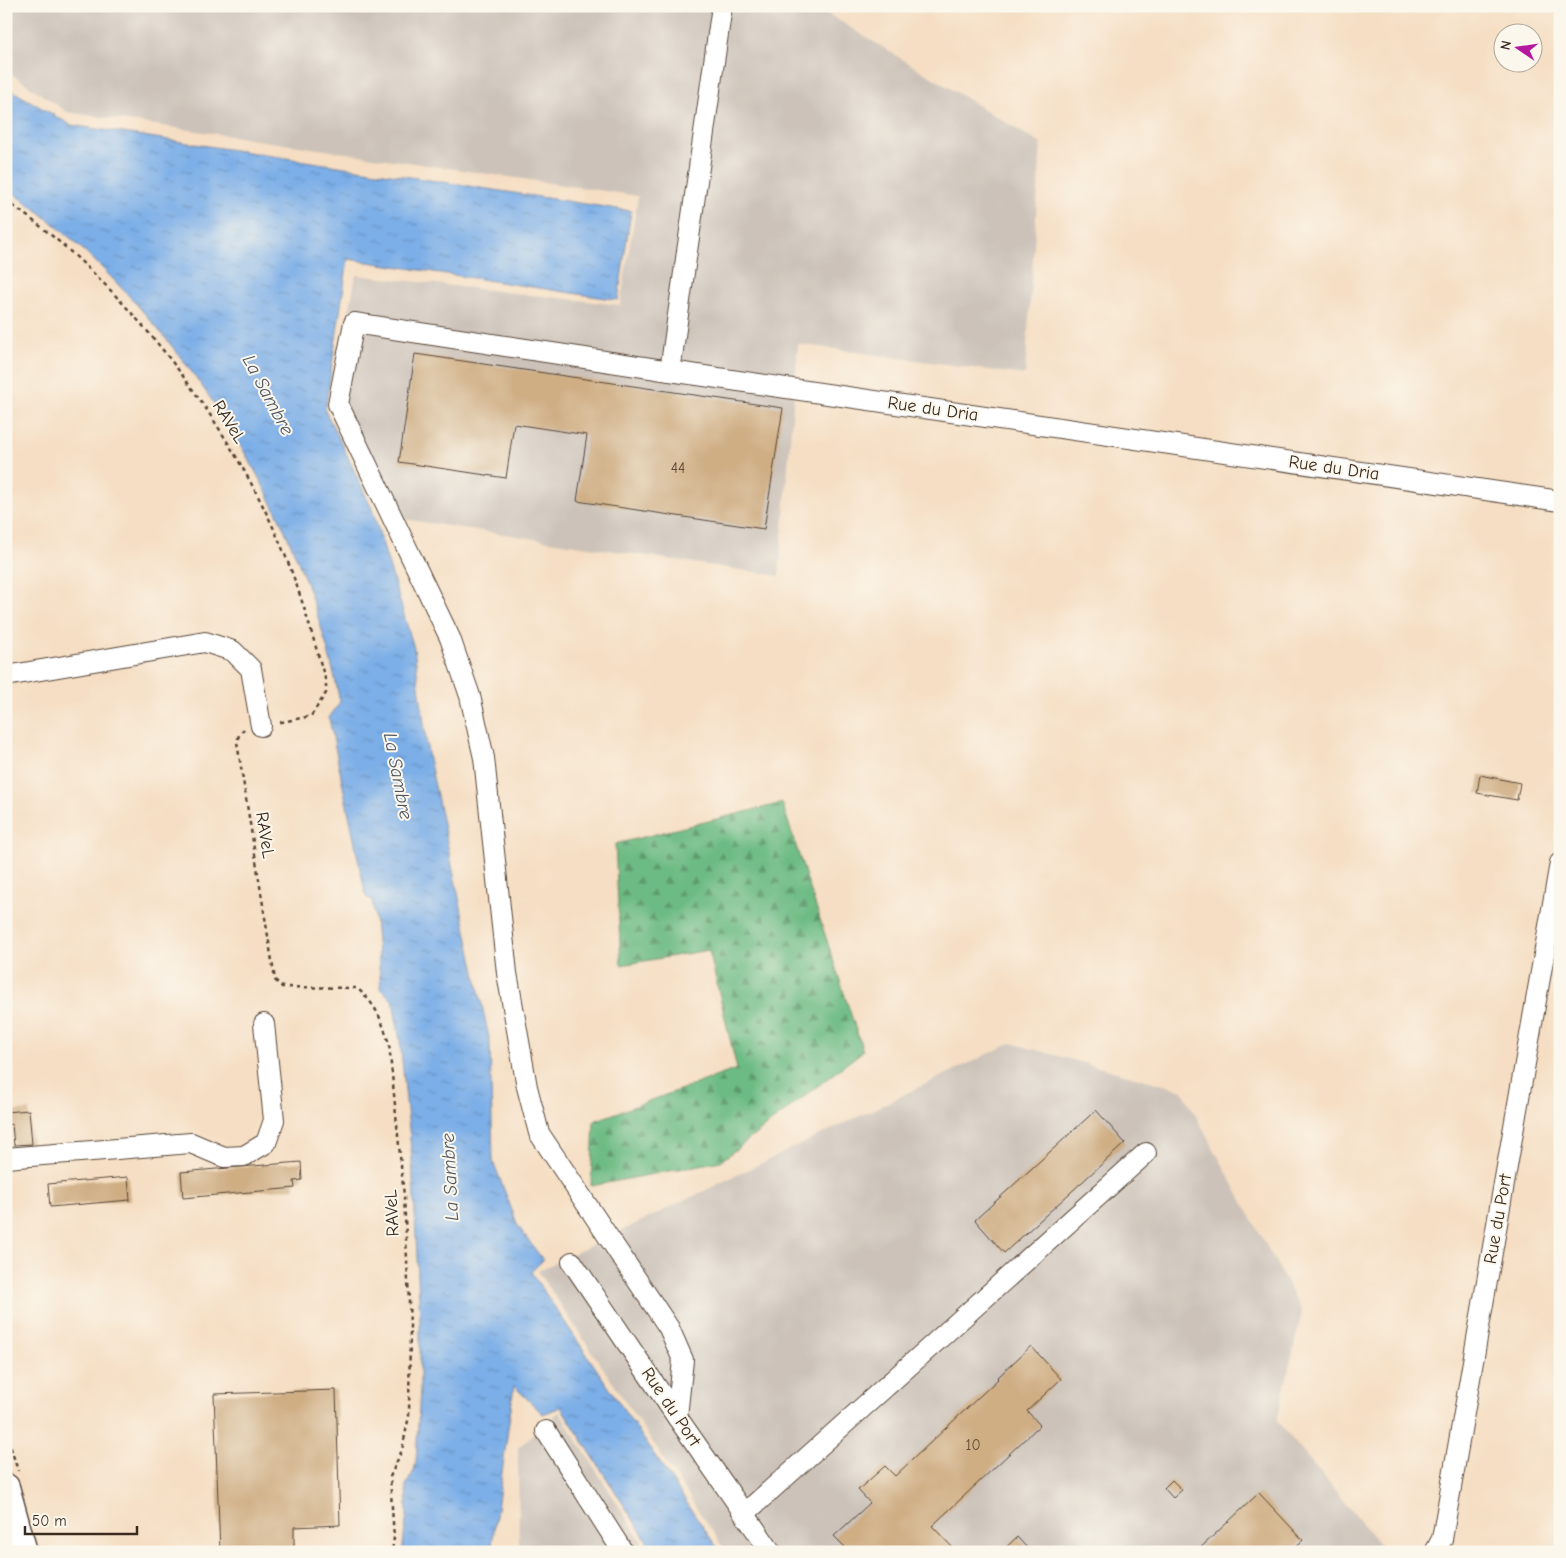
<svg xmlns="http://www.w3.org/2000/svg" width="1566" height="1558" viewBox="0 0 1566 1558" font-family="'Comic Neue',sans-serif">
	<defs>
		<pattern id="forest-firs" width="22" height="20" patternUnits="userSpaceOnUse" patternTransform="scale(1.25)"><rect width="22" height="20" fill="#6dbb84"/><path d="M5 1l3.5 6h-7zM16 11l3.5 6h-7z" fill="#5b986b"/></pattern>
		<pattern id="water-ripples" width="26" height="14" patternUnits="userSpaceOnUse" patternTransform="scale(1.25)"><rect width="26" height="14" fill="#7baee7"/><path d="M2 4q2-2 4 0t4 0M15 11q2-2 4 0t4 0" fill="none" stroke="#668ebb"/></pattern>
	</defs>
	<rect width="100%" height="100%" fill="#fbf7ec"/>
	<filter id="ink" filterUnits="userSpaceOnUse"><feTurbulence type="fractalNoise" baseFrequency=".02" numOctaves="2"/><feDisplacementMap in="SourceGraphic" scale="10" xChannelSelector="R" yChannelSelector="G"/><feConvolveMatrix kernelMatrix="1 2 1 2 8 2 1 2 1" color-interpolation-filters="sRGB"/></filter>
	<filter id="wash" filterUnits="userSpaceOnUse"><feTurbulence type="fractalNoise" baseFrequency=".0096" numOctaves="4" result="noise"/><feDisplacementMap in="SourceGraphic" scale="20" xChannelSelector="R" yChannelSelector="G"/><feGaussianBlur stdDeviation="1.12" result="paint"/><feColorMatrix in="noise" values="0 0 0 0 0 0 0 0 0 0 0 0 0 0 0 0 0 1.4 0 .05"/><feComposite in="paint" operator="in"/></filter>
	<g filter="url(#wash)">
		<rect width="100%" height="100%" fill="#f5dec3"/>
		<g fill="#ccc2b9">
			<polygon points="6,6 815,6 1041,144 1025,375 798,344 779,576 403,519 331,409 356,275 620,305 638,196 67,112 6,70"/>
			<polygon points="1011,1043 1182,1090 1302,1311 1277,1421 1386,1552 726,1552 538,1271"/>
			<polygon points="559,1412 648,1552 519,1552 518,1448"/>
		</g>
		<polygon fill="url(#forest-firs)" stroke="#547251" points="782,803 863,1051 721,1161 591,1186 594,1121 737,1069 709,950 621,965 615,844"/>
		<path fill="url(#water-ripples)" stroke="#5b6c82" d="M6,87L71,125L631,211L618,300L348,259L325,411L339,438L372,509L414,648L428,754L490,1042L493,1161L518,1226L543,1260L531,1272L720,1552H654L561,1407L543,1414L514,1386L491,1552H402L407,1514L406,1485L414,1471L416,1461L420,1389V1318L412,1159L400,1041L393,1001L381,989L375,919L372,900L366,897L329,718L340,702C309,548 234,410 128,295C92,256 51,218 6,188Z"/>
		<g id="blocks">
			<g fill="#cfae84">
				<polygon points="415,354 783,408 764,529 577,501 587,435 514,424 506,478 399,462"/>
				<polygon points="1480,775 1520,783 1517,800 1477,793"/>
				<polygon points="29,1110 32,1144 14,1145 12,1124 6,1125 6,1112"/>
				<polygon points="1096,1110 1125,1143 1004,1253 975,1220"/>
				<polygon points="301,1162 302,1180 294,1181 295,1188 183,1198 181,1172"/>
				<polygon points="128,1177 130,1200 50,1207 48,1184"/>
				<polygon points="1031,1346 1061,1379 1027,1411 1040,1425 932,1526 957,1552 850,1552 834,1536 870,1503 858,1490 885,1466 895,1476 998,1379 997,1378"/>
				<polygon points="336,1390 340,1525 294,1527 294,1552 220,1552 214,1394"/>
				<polygon points="1172,1480 1182,1490 1173,1498 1164,1488"/>
				<polygon points="1259,1493 1303,1540 1290,1552 1196,1552"/>
				<polygon points="1017,1537 1031,1552 1001,1552"/>
			</g>
		</g>
	</g>
	<g filter="url(#ink)">
		<use href="#blocks" fill-opacity="0" stroke="#574537" stroke-width="1"/>
		<g fill="none" stroke-linecap="round" stroke-linejoin="round">
			<defs>
				<g id="minor">
					<polyline points="722,6 670,371 1560,501"/>
					<polyline points="670,371 354,323 338,404 450,638 470,696 484,758 507,973 527,1087 539,1133 669,1328 683,1360 677,1417"/>
					<polyline points="6,676 205,642 233,651 251,669 261,726"/>
					<polyline points="6,1158 191,1143 224,1157 244,1156 266,1143 274,1120 264,1024"/>
					<polyline points="572,1262 677,1417 771,1552"/>
					<polyline points="546,1431 623,1552"/>
					<polyline points="744,1514 1146,1153"/>
					<polyline points="1435,1552 1442,1539 1560,863"/>
				</g>
				<polyline id="major" points="6,1487 24,1552"/>
			</defs>
			<use href="#minor" stroke="#574537" stroke-width="22"/>
			<use href="#major" stroke="#574537" stroke-width="29"/>
			<g stroke="#574537" stroke-width="2.5" stroke-dasharray="4 4" stroke-linecap="butt">
				<path d="M6,201C128,284 239,433 291,570C305,607 315,645 326,682V693L311,716L277,723"/>
				<path d="M244,729L239,735L237,742L275,980L282,987L357,988C377,1006 381,1018 389,1044L404,1196L410,1324L409,1416L402,1450L390,1477L394,1538L392,1552"/>
				<polyline points="6,1432 18,1471"/>
			</g>
			<use href="#minor" stroke="#fff" stroke-width="20"/>
			<use href="#major" stroke="#fff" stroke-width="26"/>
		</g>
	</g>
	<g text-anchor="middle" dominant-baseline="central" stroke-width="4" stroke-linejoin="round" paint-order="stroke">
		<g font-size="15" fill="#604b38">
			<text x="678" y="468">44</text>
			<text x="973" y="1445">10</text>
		</g>
		<g font-size="18" fill="#3b2a1e" stroke="#fbf7ec">
			<text transform="translate(933 409) rotate(8)">Rue du Dria</text>
			<text transform="translate(229 422) rotate(58)">RAVeL</text>
			<text transform="translate(1334 468) rotate(8)">Rue du Dria</text>
			<text transform="translate(265 835) rotate(81)">RAVeL</text>
			<text transform="translate(392 1213) rotate(-93)">RAVeL</text>
			<text transform="translate(1498 1219) rotate(-80)">Rue du Port</text>
			<text transform="translate(671 1407) rotate(56)">Rue du Port</text>
		</g>
		<g font-size="19" font-style="italic" fill="#515864" stroke="#fbf7ec">
			<text transform="translate(268 395) rotate(62)">La Sambre</text>
			<text transform="translate(398 776) rotate(79)">La Sambre</text>
			<text transform="translate(450 1177) rotate(-93)">La Sambre</text>
		</g>
	</g>
	<rect width="1566" height="1558" fill="none" stroke="#fbf7ec" stroke-width="25"/>
	<g transform="translate(1518 48) rotate(283)"><circle r="24" fill="#fbf7ec" stroke="#aea59a"/>
	<path d="M0-4L9 19L0 12L-9 19Z" fill="#b5179e"/>
	<text y="-8" font-size="14" font-weight="bold" text-anchor="middle" fill="#3b2a1e">N</text>
	</g>
	<path d="M25 1526v8h112v-8" fill="none" stroke="#3b2a1e" stroke-width="2.5"/>
	<text x="32" y="1526" font-size="15" fill="#3b2a1e" stroke="#fbf7ec" stroke-width="4" paint-order="stroke">50 m</text>
</svg>
